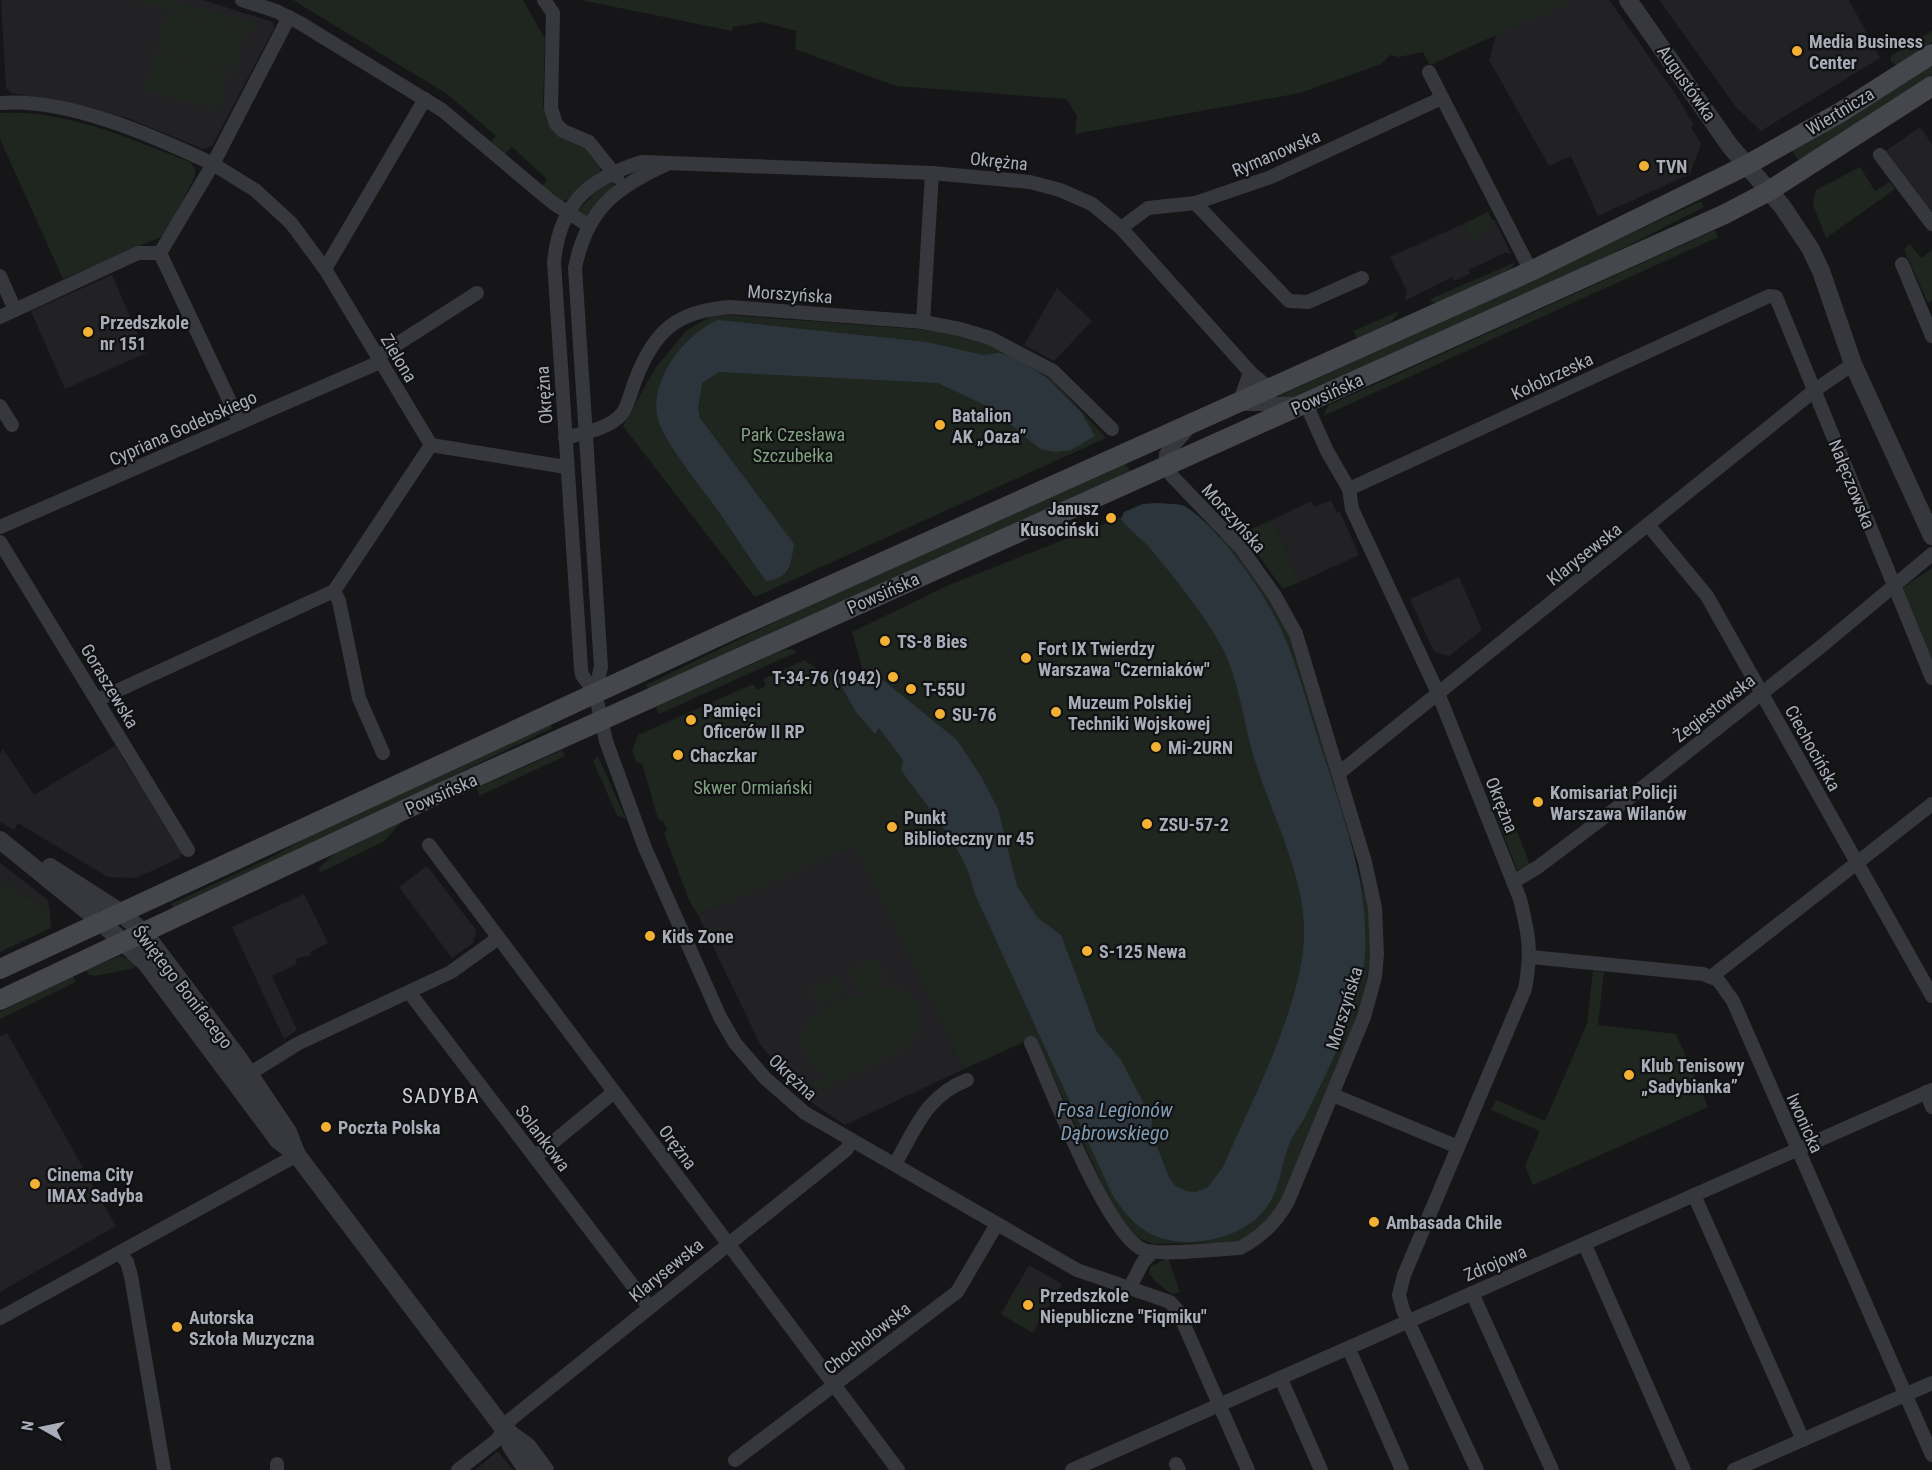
<svg xmlns="http://www.w3.org/2000/svg" width="1932" height="1470" viewBox="0 0 1932 1470" font-family="'Roboto Condensed',sans-serif">
	<rect width="100%" height="100%" fill="#161618"/>
	<g fill="#222225">
		<polygon points="1,0 203,0 273,22 274,28 212,146 203,149 130,119 88,107 12,93 6,88"/>
		<polygon points="1572,0 1609,0 1676,95 1694,125 1691,127 1701,144 1690,174 1598,216 1571,156 1549,166 1489,60 1497,32"/>
		<polygon points="1659,0 1849,0 1880,58 1761,131 1736,107"/>
		<polygon points="1920,127 1932,144 1932,212 1886,151"/>
		<polygon points="1494,219 1511,254 1505,253 1468,270 1470,274 1454,281 1452,277 1404,301 1407,291 1390,257 1463,224 1471,241"/>
		<polygon points="112,275 146,353 65,389 31,311"/>
		<polygon points="1057,288 1092,321 1054,361 1024,345"/>
		<polygon points="1331,500 1337,513 1340,512 1359,555 1300,582 1272,520 1311,501 1314,507"/>
		<polygon points="1459,577 1482,630 1449,656 1434,652 1410,599"/>
		<polygon points="115,746 182,852 180,858 136,878 108,877 18,823 14,830 0,822 0,754 3,749 34,795"/>
		<polygon points="854,844 964,1069 845,1125 802,1096 760,1044 698,915"/>
		<polygon points="0,863 47,899 50,911 0,881"/>
		<polygon points="427,866 476,930 473,943 452,958 399,887"/>
		<polygon points="304,894 328,943 310,952 311,955 295,959 297,964 272,976 297,1030 284,1039 232,927"/>
		<polygon points="7,1033 116,1226 0,1292 0,1036"/>
		<polygon points="1029,1265 1062,1284 1033,1333 1001,1314"/>
		<polygon points="498,1451 513,1470 475,1470"/>
	</g>
	<g fill="#1e261f">
		<polygon points="133,0 167,0 256,24 254,32"/>
		<polygon points="293,0 523,0 545,39 543,105 547,113 587,147 601,167 600,172 571,199 561,201 543,189 543,185 547,179 512,147 505,154 491,142 496,136 447,94"/>
		<polygon points="581,0 1571,0 1571,1 1430,65 1423,52 1399,57 1390,55 1381,64 1300,93 1075,134 1077,116 1066,99 896,86 795,49 796,31 762,22 733,27 732,31"/>
		<polygon points="166,11 245,32 235,71 156,51"/>
		<polygon points="1932,31 1932,42 1897,65 1891,62 1891,56"/>
		<polygon points="155,53 228,72 218,110 145,91"/>
		<polygon points="1932,65 1932,75 1799,161 1792,151"/>
		<path d="M0,113C66,109 130,139 190,162L195,169V176L165,235L63,279L0,139Z"/>
		<polygon points="1860,167 1875,191 1890,182 1895,189 1826,238 1813,204 1816,190"/>
		<polygon points="608,180 613,182 614,186 588,216 577,211"/>
		<polygon points="1701,201 1704,207 1590,265 1294,399 1275,398"/>
		<polygon points="1488,212 1492,220 1490,231 1471,241 1463,224"/>
		<polygon points="1715,230 1718,237 1323,416 1328,406 1334,403"/>
		<polygon points="1910,244 1921,258 1932,250 1932,300 1928,303 1904,249"/>
		<polygon points="1516,262 1510,269 1439,302 1434,303 1430,299"/>
		<polygon points="1400,311 1390,323 1357,338 1353,331"/>
		<polygon points="715,314 955,332 993,343 1053,380 1106,438 755,597 623,426 656,367 687,330"/>
		<polygon points="1126,464 1131,473 648,690 646,685 818,601"/>
		<path d="M1157,503L1184,505L1220,539L1224,536L1269,595L1293,638L1371,917C1375,1015 1323,1105 1286,1194C1274,1214 1255,1240 1231,1243L1154,1244L1136,1237L1118,1219L1035,1037L964,1069L854,845L698,915L689,900L664,833L667,830L664,822L658,819L642,763H637L632,751L638,735L753,684L758,690L765,686L764,679L804,660L823,673L842,671L864,674L852,632L949,585Z"/>
		<polygon points="1272,520 1300,582 1283,589 1242,533"/>
		<polygon points="1932,568 1932,663 1902,593 1904,587"/>
		<polygon points="792,649 797,652 659,714 656,707 783,650"/>
		<polygon points="550,723 552,728 174,910 171,904 274,856 321,829"/>
		<polygon points="562,750 565,756 479,796 477,788"/>
		<polygon points="598,756 626,819 617,815 593,761"/>
		<polygon points="1501,789 1530,865 1517,870 1488,794"/>
		<polygon points="400,822 400,824 383,842 321,872 318,869 335,853"/>
		<polygon points="0,881 50,911 51,928 0,952"/>
		<polygon points="120,956 141,964 131,969 94,976 89,975 86,970"/>
		<polygon points="877,958 885,976 882,983 859,994 849,972"/>
		<polygon points="1593,971 1604,972 1598,1025 1676,1034 1708,1107 1533,1185 1525,1166 1540,1131 1491,1110 1496,1100 1545,1121 1587,1024"/>
		<polygon points="73,976 76,982 0,1019 0,1012"/>
		<polygon points="839,976 846,992 817,1005 810,990"/>
		<path d="M892,986L904,990L917,1004L920,1024L915,1038L902,1050L815,1092L811,1082L831,1077C808,1069 790,1040 812,1019C825,1006 874,987 892,986Z"/>
		<polygon points="1168,1258 1180,1292 1172,1294 1156,1282 1149,1273 1150,1267"/>
		<path d="M1017,1286C1029,1292 1033,1302 1045,1308L1031,1332L1001,1314Z"/>
	</g>
	<g fill="#2c353c">
		<path d="M718,320L927,342L983,355L999,353L1014,357L1046,377L1081,412L1095,436L1071,450L1055,452L1040,449L991,408L938,383L719,372L702,383L698,408L700,418L794,544C791,565 789,579 766,581C750,559 735,535 719,512C704,490 661,440 657,415C651,379 685,333 718,320Z"/>
		<path d="M1157,503C1165,504 1179,503 1186,507C1218,527 1258,584 1275,617C1295,655 1305,698 1318,738C1340,808 1369,878 1365,953C1362,1005 1327,1072 1304,1119C1300,1126 1295,1132 1291,1140C1279,1166 1282,1194 1259,1216C1235,1240 1185,1250 1153,1235C1135,1227 1122,1210 1112,1194L974,892C968,852 924,803 901,770L903,760L879,728L875,734L856,712L832,670L878,676L957,740L982,778L998,809L1017,886L1038,918L1061,935L1097,1032L1121,1060L1152,1119L1151,1132L1169,1177L1175,1186L1186,1191L1196,1192L1208,1187L1223,1167C1251,1102 1294,1022 1303,951C1311,887 1275,824 1256,764C1242,721 1240,674 1215,635C1197,605 1172,575 1150,548C1141,538 1129,530 1121,519L1124,512L1143,504Z"/>
	</g>
	<g fill="none" stroke-linecap="round" stroke-linejoin="round">
		<g stroke="#37383d" stroke-width="14">
			<polyline points="242,0 276,11 300,23 442,110 553,203 588,225"/>
			<polyline points="544,0 553,13 551,108 556,124 563,131 589,142 617,177"/>
			<polyline points="289,17 213,164 255,190 291,223 325,269 431,445 334,591"/>
			<polyline points="1429,72 1531,271"/>
			<path d="M0,103C66,97 154,136 213,164L160,253H138L0,317"/>
			<polyline points="1880,155 1932,224"/>
			<path d="M669,163C616,187 587,208 575,268L601,667L595,692L606,741L645,848L720,1017L735,1043L765,1078L805,1113L1077,1270L1170,1302L1178,1311L1248,1470"/>
			<polyline points="1195,203 1289,301 1308,302 1362,278"/>
			<polyline points="1121,228 1148,208 1195,203 1271,177 1442,98"/>
			<polyline points="160,253 240,423"/>
			<polyline points="1902,264 1932,336"/>
			<polyline points="325,269 425,99"/>
			<polyline points="0,276 15,310"/>
			<polyline points="923,322 932,173"/>
			<polyline points="377,357 477,293"/>
			<path d="M1250,372L1239,404H1306L1327,451L1349,489L1352,509L1438,693L1520,899C1529,936 1532,951 1525,989L1404,1275L1399,1295L1403,1310L1477,1470"/>
			<polyline points="0,406 12,425"/>
			<path d="M565,438C583,433 608,429 621,415C628,407 631,391 635,381C654,331 676,311 730,307L923,322L960,329L990,338L1053,371L1112,429"/>
			<polyline points="431,445 566,467"/>
			<polyline points="1349,489 1769,296 1776,297 1932,678"/>
			<polyline points="1649,526 1707,596 1932,996"/>
			<polyline points="0,527 380,362"/>
			<polyline points="0,542 188,850"/>
			<polyline points="334,591 339,601 359,698 383,753"/>
			<path d="M595,692L582,675L581,668L554,262C560,203 588,179 642,162L932,173L1030,182L1060,190L1092,204L1121,228L1250,372L1270,389"/>
			<polyline points="97,700 334,591"/>
			<polyline points="1339,773 1815,390 1853,364"/>
			<polyline points="429,845 898,1470"/>
			<polyline points="1513,882 1538,867 1619,806 1823,645 1932,554"/>
			<polyline points="1531,957 1703,974 1718,980 1733,1001 1932,1455"/>
			<polyline points="1711,977 1932,804"/>
			<polyline points="409,992 649,1307"/>
			<path d="M1031,1043C1049,1083 1107,1237 1144,1250C1162,1256 1218,1249 1240,1248C1261,1237 1277,1222 1288,1201L1364,1017L1375,977L1377,954L1375,908L1365,862L1296,634L1275,596L1241,548L1171,475L1166,467V454L1187,430"/>
			<polyline points="243,1078 297,1044 451,972 497,939"/>
			<polyline points="1926,1092 1932,1107"/>
			<polyline points="1333,1095 1458,1147"/>
			<polyline points="535,1157 614,1092"/>
			<path d="M895,1164C916,1128 926,1096 967,1080"/>
			<polyline points="1694,1195 1803,1440"/>
			<polyline points="1585,1245 1684,1470"/>
			<polyline points="119,1253 127,1262 131,1276 164,1470"/>
			<polyline points="1130,1287 1143,1262 1152,1252"/>
			<polyline points="1472,1293 1552,1470"/>
			<polyline points="0,1318 297,1155"/>
			<polyline points="1349,1349 1402,1470"/>
			<polyline points="1281,1379 1321,1470"/>
			<polyline points="735,1460 957,1292 997,1224"/>
			<polyline points="1176,1464 1179,1470"/>
			<polyline points="277,1470 277,1464"/>
			<polyline points="458,1470 497,1440 511,1419 846,1150 852,1141"/>
			<polyline points="1072,1470 1932,1090"/>
			<polyline points="1734,1470 1932,1383"/>
		</g>
		<g stroke="#37383d" stroke-width="18">
			<polyline points="1628,0 1730,146 1782,206 1810,248 1821,271 1853,364 1932,536"/>
			<polyline points="0,840 101,922 146,963 278,1140 297,1155 504,1429 511,1446 527,1470"/>
			<polyline points="50,867 120,912 144,933 239,1059 288,1132 297,1155"/>
			<polyline points="505,1430 528,1447 545,1470"/>
		</g>
		<g stroke="#45474d" stroke-width="20">
			<polyline points="0,969 736,628 1531,271 1747,165 1841,112 1932,54"/>
			<polyline points="0,1000 440,793 1725,214 1769,191 1932,86"/>
		</g>
	</g>
	<g fill="#f2b134" stroke="#111113" stroke-width="2">
		<circle cx="1797" cy="51" r="6"/>
		<circle cx="1644" cy="166" r="6"/>
		<circle cx="88" cy="332" r="6"/>
		<circle cx="940" cy="425" r="6"/>
		<circle cx="1111" cy="518" r="6"/>
		<circle cx="885" cy="641" r="6"/>
		<circle cx="1026" cy="658" r="6"/>
		<circle cx="893" cy="677" r="6"/>
		<circle cx="911" cy="689" r="6"/>
		<circle cx="1056" cy="712" r="6"/>
		<circle cx="940" cy="714" r="6"/>
		<circle cx="691" cy="720" r="6"/>
		<circle cx="1156" cy="747" r="6"/>
		<circle cx="678" cy="755" r="6"/>
		<circle cx="1538" cy="802" r="6"/>
		<circle cx="1147" cy="824" r="6"/>
		<circle cx="892" cy="827" r="6"/>
		<circle cx="650" cy="936" r="6"/>
		<circle cx="1087" cy="951" r="6"/>
		<circle cx="1629" cy="1075" r="6"/>
		<circle cx="326" cy="1127" r="6"/>
		<circle cx="35" cy="1184" r="6"/>
		<circle cx="1374" cy="1222" r="6"/>
		<circle cx="1028" cy="1305" r="6"/>
		<circle cx="177" cy="1327" r="6"/>
	</g>
	<g text-anchor="middle" dominant-baseline="central" stroke-width="4.5" stroke-linejoin="round" paint-order="stroke">
		<g font-size="18" font-weight="bold" fill="#a8adb8" stroke="#111113" text-anchor="start">
			<text x="1809" y="41">Media Business<tspan x="1809" dy="21">Center</tspan></text>
			<text x="1656" y="166">TVN</text>
			<text x="100" y="322">Przedszkole<tspan x="100" dy="21">nr 151</tspan></text>
			<text x="952" y="415">Batalion<tspan x="952" dy="21">AK „Oaza”</tspan></text>
			<text x="1099" y="508" text-anchor="end">Janusz<tspan x="1099" dy="21">Kusociński</tspan></text>
			<text x="897" y="641">TS-8 Bies</text>
			<text x="1038" y="648">Fort IX Twierdzy<tspan x="1038" dy="21">Warszawa "Czerniaków"</tspan></text>
			<text x="881" y="677" text-anchor="end">T-34-76 (1942)</text>
			<text x="923" y="689">T-55U</text>
			<text x="1068" y="702">Muzeum Polskiej<tspan x="1068" dy="21">Techniki Wojskowej</tspan></text>
			<text x="703" y="710">Pamięci<tspan x="703" dy="21">Oficerów II RP</tspan></text>
			<text x="952" y="714">SU-76</text>
			<text x="1168" y="747">Mi-2URN</text>
			<text x="690" y="755">Chaczkar</text>
			<text x="1550" y="792">Komisariat Policji<tspan x="1550" dy="21">Warszawa Wilanów</tspan></text>
			<text x="904" y="817">Punkt<tspan x="904" dy="21">Biblioteczny nr 45</tspan></text>
			<text x="1159" y="824">ZSU-57-2</text>
			<text x="662" y="936">Kids Zone</text>
			<text x="1099" y="951">S-125 Newa</text>
			<text x="1641" y="1065">Klub Tenisowy<tspan x="1641" dy="21">„Sadybianka”</tspan></text>
			<text x="338" y="1127">Poczta Polska</text>
			<text x="47" y="1174">Cinema City<tspan x="47" dy="21">IMAX Sadyba</tspan></text>
			<text x="1386" y="1222">Ambasada Chile</text>
			<text x="1040" y="1295">Przedszkole<tspan x="1040" dy="21">Niepubliczne "Fiqmiku"</tspan></text>
			<text x="189" y="1317">Autorska<tspan x="189" dy="21">Szkoła Muzyczna</tspan></text>
		</g>
		<g font-size="18" fill="#a8adb8" stroke="#111113">
			<text transform="translate(1687 83) rotate(55)">Augustówka</text>
			<text transform="translate(1840 111) rotate(-31)">Wiertnicza</text>
			<text transform="translate(1276 153) rotate(-23)">Rymanowska</text>
			<text transform="translate(999 161) rotate(6)">Okrężna</text>
			<text transform="translate(790 294) rotate(4)">Morszyńska</text>
			<text transform="translate(399 358) rotate(59)">Zielona</text>
			<text transform="translate(1552 376) rotate(-25)">Kołobrzeska</text>
			<text transform="translate(1327 394) rotate(-24)">Powsińska</text>
			<text transform="translate(544 395) rotate(-94)">Okrężna</text>
			<text transform="translate(183 428) rotate(-24)">Cypriana Godebskiego</text>
			<text transform="translate(1852 484) rotate(68)">Nałęczowska</text>
			<text transform="translate(1234 518) rotate(48)">Morszyńska</text>
			<text transform="translate(1584 554) rotate(-38)">Klarysewska</text>
			<text transform="translate(883 593) rotate(-24)">Powsińska</text>
			<text transform="translate(110 686) rotate(59)">Goraszewska</text>
			<text transform="translate(1714 708) rotate(-38)">Żegiestowska</text>
			<text transform="translate(1813 748) rotate(61)">Ciechocińska</text>
			<text transform="translate(441 794) rotate(-24)">Powsińska</text>
			<text transform="translate(1502 805) rotate(68)">Okrężna</text>
			<text transform="translate(183 987) rotate(52)">Świętego Bonifacego</text>
			<text transform="translate(1344 1008) rotate(-73)">Morszyńska</text>
			<text transform="translate(793 1077) rotate(43)">Okrężna</text>
			<text transform="translate(1805 1123) rotate(66)">Iwonicka</text>
			<text transform="translate(543 1138) rotate(53)">Solankowa</text>
			<text transform="translate(678 1147) rotate(53)">Orężna</text>
			<text transform="translate(1495 1263) rotate(-23)">Zdrojowa</text>
			<text transform="translate(666 1270) rotate(-39)">Klarysewska</text>
			<text transform="translate(867 1338) rotate(-38)">Chochołowska</text>
		</g>
		<g font-size="18" fill="#7fa381" stroke="#111113">
			<text x="793" y="434">Park Czesława<tspan x="793" dy="21">Szczubełka</tspan></text>
			<text x="753" y="787">Skwer Ormiański</text>
		</g>
		<g font-size="20" font-style="italic" fill="#7f9bb3" stroke="#111113">
			<text x="1115" y="1110">Fosa Legionów<tspan x="1115" dy="23">Dąbrowskiego</tspan></text>
		</g>
		<g font-size="21" letter-spacing="1.5" fill="#c9ccd4" stroke="#111113">
			<text x="441" y="1096">SADYBA</text>
		</g>
	</g>
	<g transform="translate(42 1428) rotate(279)" stroke="#111113" stroke-width="4.5" paint-order="stroke">
	<path d="M0-4.5L10 22L0 15L-10 22Z" fill="#a8adb8"/>
	<text y="-9" font-size="16" font-weight="bold" text-anchor="middle" fill="#a8adb8">N</text>
	</g>
</svg>
